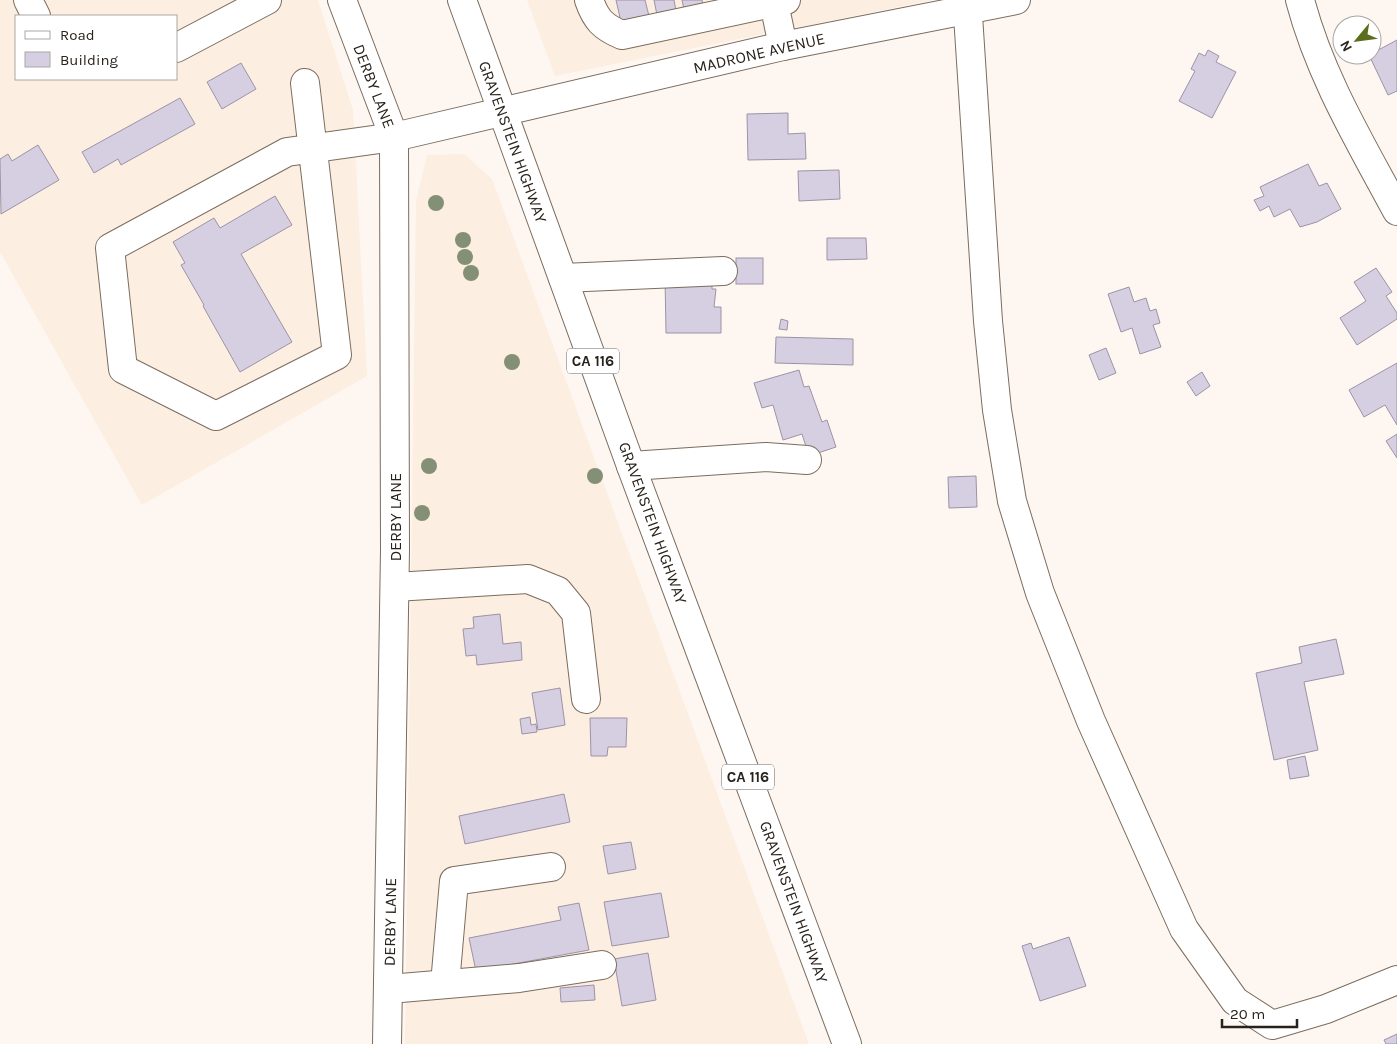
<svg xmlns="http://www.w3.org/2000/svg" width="1397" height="1044" viewBox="0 0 1397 1044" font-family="Karla,sans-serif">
	<rect width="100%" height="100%" fill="#fef7f1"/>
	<g fill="#fceee1" fill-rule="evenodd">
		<path d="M0,0H318L353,110L367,376L142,505L0,252ZM16,16H176V79H16Z"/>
		<polygon points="527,0 933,0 555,76"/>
		<polygon points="464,154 492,179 809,1044 405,1044 416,201 427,155"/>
	</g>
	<g fill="#d6cee1" stroke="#9c93a6">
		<polygon points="616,0 645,0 649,16 621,22"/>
		<polygon points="654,0 674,0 676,11 657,15"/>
		<polygon points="682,0 702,0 703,5 684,9"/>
		<polygon points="1397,40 1397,91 1388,95 1369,55"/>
		<polygon points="1208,50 1219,56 1216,62 1236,72 1212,118 1179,101 1195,71 1191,69 1199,53 1205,56"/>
		<polygon points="241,63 256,89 222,109 207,82"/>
		<polygon points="180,98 195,124 121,165 118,159 94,173 82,152"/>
		<polygon points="788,113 788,134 805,133 806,159 748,160 747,114"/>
		<polygon points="38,145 59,180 1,214 0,159 8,154 12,161"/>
		<polygon points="1308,164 1319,186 1327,183 1341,209 1317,222 1300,227 1290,209 1274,217 1269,206 1260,211 1254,200 1264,196 1260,187"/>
		<polygon points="839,170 840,199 799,201 798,171"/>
		<polygon points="275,196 292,225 241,254 292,342 240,372 203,306 204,305 181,265 185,263 173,242 214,218 220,228"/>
		<polygon points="827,238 866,238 867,259 827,260"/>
		<rect x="736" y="258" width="27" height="26"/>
		<polygon points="1376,268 1392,292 1386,296 1397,313 1397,319 1357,345 1340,318 1366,301 1354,282"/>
		<polygon points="712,278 712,289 716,289 714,307 721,307 721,333 666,333 665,279"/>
		<polygon points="1129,287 1134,302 1146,298 1150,311 1156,309 1160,323 1153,325 1161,347 1140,354 1132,328 1121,332 1108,294"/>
		<polygon points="781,319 788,321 787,330 779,329"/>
		<polygon points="776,337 853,339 853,365 775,363"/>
		<polygon points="1106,348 1116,373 1099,380 1089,355"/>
		<polygon points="1397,363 1397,425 1385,405 1364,417 1349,390"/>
		<polygon points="799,370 804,387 809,386 822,422 827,420 836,447 809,456 802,434 783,440 773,405 762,408 754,383"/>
		<polygon points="1202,372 1210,386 1196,396 1187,382"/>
		<polygon points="1397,434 1397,458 1386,441"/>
		<polygon points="976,476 977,507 949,508 948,477"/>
		<polygon points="500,614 503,644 521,642 522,660 477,665 476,655 466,656 463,629 474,628 473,617"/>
		<polygon points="1336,639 1344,674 1304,682 1318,750 1274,760 1256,673 1302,663 1299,647"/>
		<polygon points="560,688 565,725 538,730 532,693"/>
		<polygon points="530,717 531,725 536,724 537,732 522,734 520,719"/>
		<polygon points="590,718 627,718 626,747 608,747 607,756 591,756"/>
		<polygon points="1305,756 1309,776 1290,779 1287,760"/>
		<polygon points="564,794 570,822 465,844 459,816"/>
		<polygon points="631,842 636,869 608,874 603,846"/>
		<polygon points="661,893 669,937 612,946 604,902"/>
		<polygon points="579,903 589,950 476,971 469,938 561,920 558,907"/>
		<polygon points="1069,937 1086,986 1040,1001 1022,946 1031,943 1033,949"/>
		<polygon points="648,953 656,1000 622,1006 614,959"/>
		<polygon points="594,985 595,1000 561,1002 560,988"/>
		<polygon points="1397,1034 1397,1044 1386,1044 1384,1040"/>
	</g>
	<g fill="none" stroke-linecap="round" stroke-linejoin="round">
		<defs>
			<g id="minor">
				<polyline points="28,0 36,16"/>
				<polyline points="342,0 394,137 395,550 387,1044"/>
				<path d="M589,0C596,20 603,27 622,35L786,0"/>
				<polyline points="967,0 988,321 997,410 1012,501 1040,593 1091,721 1184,929 1235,1001 1272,1025 1326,1009 1397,980"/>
				<path d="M1300,0C1320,76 1360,142 1397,211"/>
				<polyline points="774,3 783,46"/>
				<polyline points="176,48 267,0"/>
				<polyline points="305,83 337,355 216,416 123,369 110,248 287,152 394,137 783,46 1016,0"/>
				<polyline points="563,278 723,271"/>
				<polyline points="631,466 766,457 807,460"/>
				<polyline points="395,587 528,579 558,591 576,613 586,699"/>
				<polyline points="445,984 454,881 551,867"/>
				<polyline points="389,989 519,978 602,965"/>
			</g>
			<polyline id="major" points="462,0 631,466 847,1044"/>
		</defs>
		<use href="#minor" stroke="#7b6c5e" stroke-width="30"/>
		<use href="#major" stroke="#7b6c5e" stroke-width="30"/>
		<use href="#minor" stroke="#fff" stroke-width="28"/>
		<use href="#major" stroke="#fff" stroke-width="28"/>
	</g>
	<g fill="#839075">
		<circle cx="436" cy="203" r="8"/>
		<circle cx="463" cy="240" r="8"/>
		<circle cx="465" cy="257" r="8"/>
		<circle cx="471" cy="273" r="8"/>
		<circle cx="512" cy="362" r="8"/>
		<circle cx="429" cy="466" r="8"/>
		<circle cx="595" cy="476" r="8"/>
		<circle cx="422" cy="513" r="8"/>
	</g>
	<g text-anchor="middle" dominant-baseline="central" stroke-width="5" stroke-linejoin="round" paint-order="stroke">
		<g fill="#fff" stroke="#686460" stroke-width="1">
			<rect x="567" y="348.5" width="52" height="25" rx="4"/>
			<rect x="722" y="764.5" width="52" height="25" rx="4"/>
		</g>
		<g font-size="15" font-weight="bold" fill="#28221c">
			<text x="593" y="361">CA 116</text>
			<text x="748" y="777">CA 116</text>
		</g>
		<g font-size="16" fill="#28221c" stroke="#fff">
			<text transform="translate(759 53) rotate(-13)">MADRONE AVENUE</text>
			<text transform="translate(374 86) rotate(69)">DERBY LANE</text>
			<text transform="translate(513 142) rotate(70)">GRAVENSTEIN HIGHWAY</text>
			<text transform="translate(395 517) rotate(-90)">DERBY LANE</text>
			<text transform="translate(653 523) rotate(70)">GRAVENSTEIN HIGHWAY</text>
			<text transform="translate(794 902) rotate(70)">GRAVENSTEIN HIGHWAY</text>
			<text transform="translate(390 922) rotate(-89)">DERBY LANE</text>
		</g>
	</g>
	<rect x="15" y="15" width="162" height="65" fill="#ffffff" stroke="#a9a7a4"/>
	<rect x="25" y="31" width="25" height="8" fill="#ffffff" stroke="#a9a7a4"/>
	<text x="60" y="40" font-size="15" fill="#28221c">Road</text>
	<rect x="25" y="52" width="25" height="15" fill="#d6cee1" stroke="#a9a7a4"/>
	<text x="60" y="65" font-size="15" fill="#28221c">Building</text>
	<g transform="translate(1357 40) rotate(241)"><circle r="24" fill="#ffffff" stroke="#a9a7a4"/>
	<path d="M0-4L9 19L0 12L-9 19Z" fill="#5a6e1c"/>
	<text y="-8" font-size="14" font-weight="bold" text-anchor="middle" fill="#28221c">N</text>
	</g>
	<path d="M1222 1019v8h75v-8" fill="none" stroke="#28221c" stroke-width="2.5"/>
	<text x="1230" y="1019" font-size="15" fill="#28221c" stroke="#ffffff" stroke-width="4" paint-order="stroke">20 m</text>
</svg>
